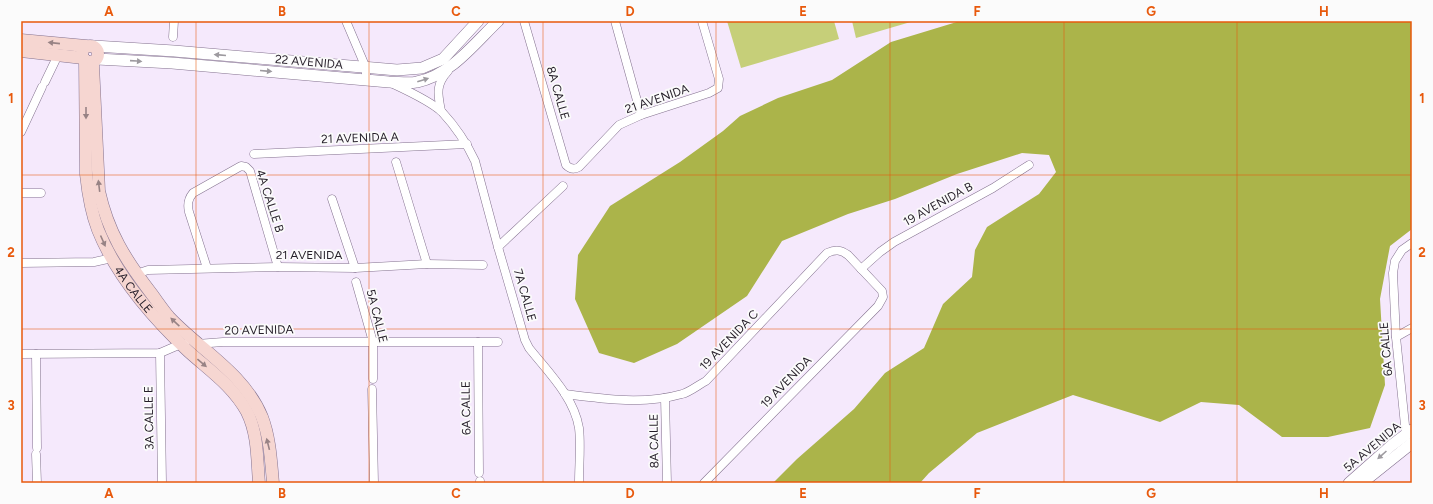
<svg xmlns="http://www.w3.org/2000/svg" width="1433" height="504" viewBox="0 0 1433 504" font-family="Figtree,sans-serif">
	<rect width="100%" height="100%" fill="#f5e9fc"/>
	<g fill="#c6cf79">
		<polygon points="727,21 834,21 839,39 741,68"/>
		<polygon points="852,21 914,21 856,38"/>
	</g>
	<polygon fill="#abb44a" points="960,21 1412,21 1412,229 1390,246 1380,299 1385,385 1370,428 1328,437 1282,437 1239,405 1201,402 1160,422 1073,395 977,433 929,473 920,483 773,483 797,459 854,409 885,373 924,348 943,304 972,277 975,250 987,227 1039,194 1056,172 1049,155 1022,153 957,174 895,199 848,214 782,241 747,296 677,344 634,363 599,353 575,299 578,255 610,206 680,162 723,131 740,116 778,98 832,80 891,42"/>
	<g fill="none" stroke-linecap="round" stroke-linejoin="round">
		<defs>
			<g id="minor">
				<polyline points="346,21 366,68 366,80"/>
				<path d="M524,21L566,165C570,169 574,170 579,167L619,125L641,115L709,93L718,88L719,79L702,21"/>
				<polyline points="615,21 641,115"/>
				<polyline points="173,37 174,21"/>
				<polyline points="45,82 58,55"/>
				<path d="M393,84C408,91 430,101 442,112C455,126 467,144 475,161L498,247L525,340L529,348C548,372 574,397 579,428C581,444 579,466 579,483"/>
				<path d="M441,111C438,95 435,85 448,71"/>
				<polyline points="21,132 42,87"/>
				<polyline points="254,154 467,144"/>
				<polyline points="396,162 427,264"/>
				<polyline points="21,193 41,193"/>
				<polyline points="332,199 355,268"/>
				<polyline points="498,247 563,186"/>
				<polyline points="21,263 94,262 112,258"/>
				<path d="M207,268L189,212C187,204 188,199 193,193L241,166L246,167L250,171L278,267"/>
				<polyline points="861,269 880,252 894,242 993,188 1029,165"/>
				<polyline points="136,274 148,270 278,267 355,268 427,264 483,265"/>
				<polyline points="356,282 373,342 373,379"/>
				<polyline points="1396,337 1412,328"/>
				<polyline points="478,342 479,473"/>
				<polyline points="197,344 223,342 498,342"/>
				<polyline points="160,353 162,483"/>
				<polyline points="21,354 160,353 181,344 185,344"/>
				<polyline points="36,354 37,448"/>
				<polyline points="372,389 374,483"/>
				<path d="M565,394C603,399 644,405 682,394C690,392 698,385 706,381L827,253C836,249 841,250 848,255L882,291L883,297L878,306L704,483"/>
				<polyline points="665,398 667,483"/>
				<polyline points="1406,435 1396,337 1393,273 1395,261 1402,250 1412,243"/>
				<polyline points="36,454 37,483"/>
				<polyline points="480,481 480,483"/>
			</g>
			<g id="tertiary">
				<polyline points="94,46 174,51 397,70 422,68 443,59 478,21"/>
				<path d="M97,59L172,63L389,82C398,82 409,84 417,82C451,75 474,44 498,21"/>
				<polyline points="1349,483 1392,445 1412,430"/>
				<polyline points="1362,483 1412,443"/>
			</g>
			<g id="secondary">
				<polyline points="21,40 86,46"/>
				<circle cx="90" cy="54" r="8"/>
				<polyline points="21,51 83,58"/>
				<path id="s1" d="M85,60L86,174C88,193 91,212 98,230C116,275 153,318 188,351C209,370 233,386 247,412C258,434 257,459 259,483"/>
				<path d="M93,65L99,191C108,232 125,259 151,293C157,301 163,310 169,317C200,350 244,373 262,417C270,438 271,461 273,483"/>
			</g>
		</defs>
		<use href="#minor" stroke="#84728f" stroke-width="9"/>
		<use href="#tertiary" stroke="#84728f" stroke-width="12"/>
		<use href="#secondary" stroke="#84728f" stroke-width="13"/>
		<use href="#minor" stroke="#fff" stroke-width="8"/>
		<use href="#tertiary" stroke="#fff" stroke-width="11"/>
		<use href="#secondary" stroke="#f6d6d1" stroke-width="12"/>
	</g>
	<defs><path id="oneway-solid" d="M-6-.8H1V-3.2L6.5 0L1 3.2V.8H-6Z"/></defs>
	<g fill="#988385">
		<use href="#oneway-solid" transform="translate(54 43) rotate(-174)"/>
		<use href="#oneway-solid" transform="translate(86 113) rotate(90)"/>
		<use href="#oneway-solid" transform="translate(99 186) rotate(-97)"/>
		<use href="#oneway-solid" transform="translate(103 241) rotate(66)"/>
		<use href="#oneway-solid" transform="translate(175 322) rotate(-137)"/>
		<use href="#oneway-solid" transform="translate(202 363) rotate(40)"/>
		<use href="#oneway-solid" transform="translate(268 444) rotate(-104)"/>
	</g>
	<g fill="#9d9a9f">
		<use href="#oneway-solid" transform="translate(220 55) rotate(-175)"/>
		<use href="#oneway-solid" transform="translate(136 61) rotate(4)"/>
		<use href="#oneway-solid" transform="translate(266 71) rotate(5)"/>
		<use href="#oneway-solid" transform="translate(423 80) rotate(-18)"/>
		<use href="#oneway-solid" transform="translate(1382 455) rotate(138)"/>
	</g>
	<path fill="none" stroke="#e8590c" stroke-width="1" stroke-opacity="0.55" d="M196,21V483M369,21V483M543,21V483M716,21V483M890,21V483M1064,21V483M1237,21V483M21,175H1412M21,329H1412"/>
	<g text-anchor="middle" dominant-baseline="central" stroke-width="3.5" stroke-linejoin="round" paint-order="stroke">
		<g font-size="12" fill="#251e29" stroke="#fbfbfb">
			<text transform="translate(309 62) rotate(5)">22 AVENIDA</text>
			<text transform="translate(558 93) rotate(74)">8A CALLE</text>
			<text transform="translate(657 99) rotate(-19)">21 AVENIDA</text>
			<text transform="translate(360 138) rotate(-2)">21 AVENIDA A</text>
			<text transform="translate(270 201) rotate(72)">4A CALLE B</text>
			<text transform="translate(938 204) rotate(-29)">19 AVENIDA B</text>
			<text x="309" y="255">21 AVENIDA</text>
			<text stroke="none"><textPath href="#s1" startOffset="241">4A CALLE</textPath></text>
			<text transform="translate(525 295) rotate(74)">7A CALLE</text>
			<text transform="translate(377 316) rotate(76)">5A CALLE</text>
			<text transform="translate(259 330) rotate(-1)">20 AVENIDA</text>
			<text transform="translate(729 340) rotate(-46)">19 AVENIDA C</text>
			<text transform="translate(1386 349) rotate(-95)">6A CALLE</text>
			<text transform="translate(786 382) rotate(-46)">19 AVENIDA</text>
			<text transform="translate(466 408) rotate(-91)">6A CALLE</text>
			<text transform="translate(149 418) rotate(-91)">3A CALLE E</text>
			<text transform="translate(654 441) rotate(-91)">8A CALLE</text>
			<text transform="translate(1372 447) rotate(-40)">5A AVENIDA</text>
		</g>
	</g>
	<rect width="1433" height="504" fill="none" stroke="#fbfbfb" stroke-width="44"/>
	<rect x="22" y="22" width="1389" height="460" fill="none" stroke="#e8590c" stroke-width="1.5"/>
	<g font-size="13" text-anchor="middle" font-weight="bold" fill="#e8590c">
		<text x="109" y="16">A</text>
		<text x="282" y="16">B</text>
		<text x="456" y="16">C</text>
		<text x="630" y="16">D</text>
		<text x="803" y="16">E</text>
		<text x="977" y="16">F</text>
		<text x="1151" y="16">G</text>
		<text x="1324" y="16">H</text>
		<text x="11" y="103">1</text>
		<text x="1422" y="103">1</text>
		<text x="11" y="257">2</text>
		<text x="1422" y="257">2</text>
		<text x="11" y="410">3</text>
		<text x="1422" y="410">3</text>
		<text x="109" y="498">A</text>
		<text x="282" y="498">B</text>
		<text x="456" y="498">C</text>
		<text x="630" y="498">D</text>
		<text x="803" y="498">E</text>
		<text x="977" y="498">F</text>
		<text x="1151" y="498">G</text>
		<text x="1324" y="498">H</text>
	</g>
</svg>
